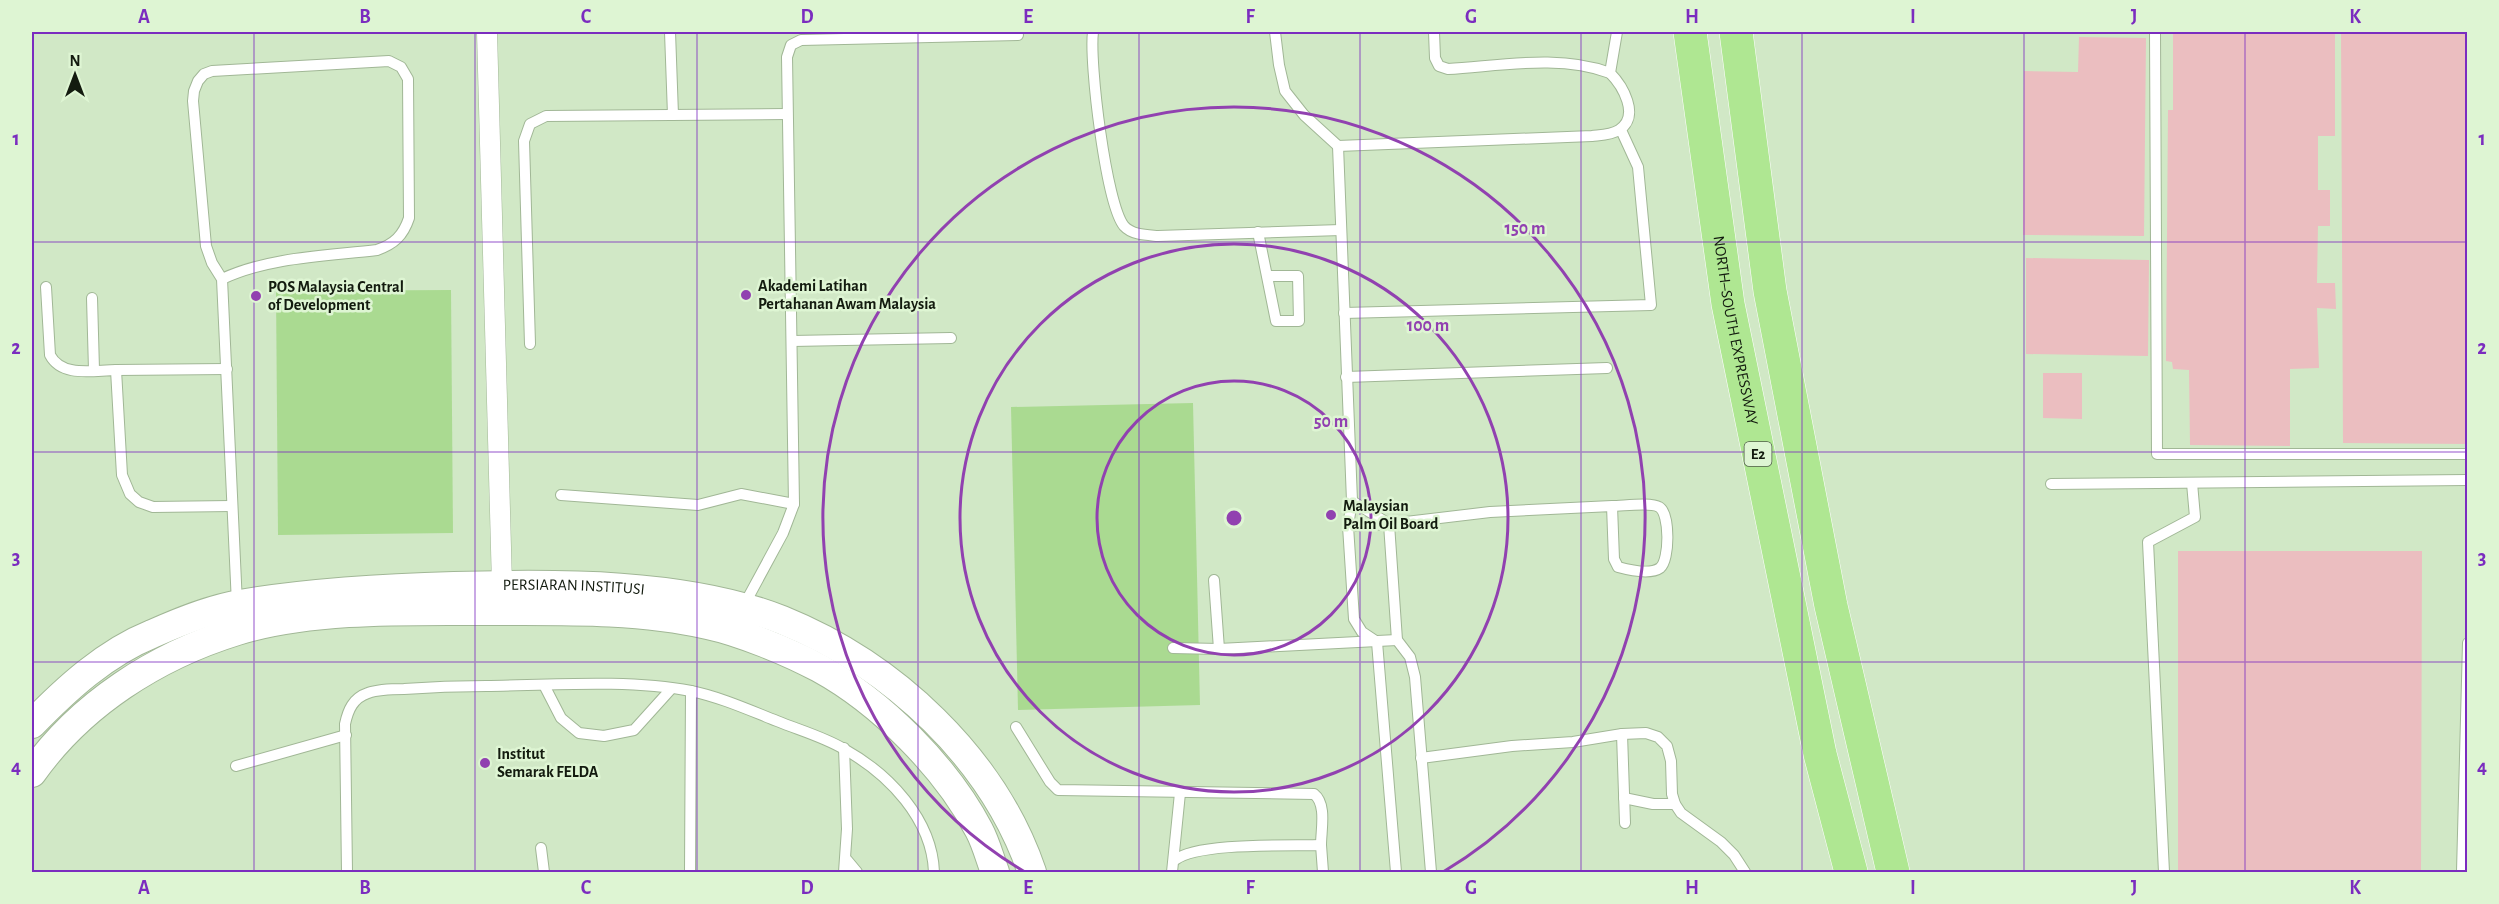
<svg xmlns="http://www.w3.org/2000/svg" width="2499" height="904" viewBox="0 0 2499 904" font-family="'Alegreya Sans',sans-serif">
	<rect width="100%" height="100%" fill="#d1e8c6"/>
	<g fill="#aada91">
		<polygon points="451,290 453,533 278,535 276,291"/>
		<polygon points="1193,403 1200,705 1018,710 1011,407"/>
	</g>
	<g fill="#ebbec0">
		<polygon points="2173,32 2335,32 2335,136 2318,136 2318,190 2330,190 2330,226 2318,226 2317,283 2335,283 2336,309 2317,308 2319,368 2290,369 2290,446 2190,445 2189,370 2173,369 2172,362 2166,361 2168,110 2173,110"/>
		<polygon points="2341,32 2468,32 2468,444 2343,443"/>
		<polygon points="2079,37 2146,38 2144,236 2023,235 2024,71 2078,72"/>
		<polygon points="2026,258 2149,260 2148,356 2026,354"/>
		<polygon points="2043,373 2082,373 2082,419 2043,418"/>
		<polygon points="2178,551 2422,551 2421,872 2178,872"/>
	</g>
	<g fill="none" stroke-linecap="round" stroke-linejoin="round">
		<defs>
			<g id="lane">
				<polyline points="670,32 673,115"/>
				<path d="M1093,32C1089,62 1106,204 1124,226C1132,235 1147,235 1158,236L1341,230"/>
				<path d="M1275,32L1279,65L1285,91L1304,115L1338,146L1592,136C1600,135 1611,135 1619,130C1641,116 1622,85 1610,73L1617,32"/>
				<path d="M1434,32L1435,58L1439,66L1448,69C1500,66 1560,54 1610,73"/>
				<polyline points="2155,32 2157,454 2468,454"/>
				<polyline points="1338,146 1352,501 1348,526 1354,619 1362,632 1377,642 1396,872"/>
				<polyline points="1258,232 1276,321 1299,321 1298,276 1267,276"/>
				<path d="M222,279C269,257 326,256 377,250C394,244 403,236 409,218L408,79L401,67L389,61L212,71L204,74L198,81L194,91L193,101L206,246L212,263L222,279L237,604"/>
				<path d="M46,287L50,355C62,378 94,370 116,370L122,475L130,494L139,502L153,507L231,506"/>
				<polyline points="92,298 94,370"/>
				<polyline points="1344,313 1651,305 1638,167 1621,130"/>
				<polyline points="792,341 951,338"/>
				<polyline points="530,344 524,141 530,124 546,116 787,114"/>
				<polyline points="116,370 227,369"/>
				<polyline points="1346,377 1607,368"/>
				<polyline points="2051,484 2468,480"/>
				<polyline points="561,495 698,505 741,494 794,504"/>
				<polyline points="1352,501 1389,524 1397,640 1410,657 1415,677 1431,872"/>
				<path d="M1348,526L1389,524L1490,512L1612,506L1614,559L1618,567C1629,570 1650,575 1660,568C1670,560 1670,513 1659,507C1651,502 1623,506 1612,506"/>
				<polyline points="1214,580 1219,649"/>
				<polyline points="743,607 783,533 794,504 787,57 791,45 801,40 1018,35"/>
				<polyline points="1173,648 1219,649 1397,640"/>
				<polyline points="544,685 561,718 579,733 604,736 634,730 671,689"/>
				<path d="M1016,727L1050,782L1058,790L1314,794C1327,804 1321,830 1321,845"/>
				<polyline points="1622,734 1625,823"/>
				<polyline points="844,748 847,829 844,872"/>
				<polyline points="1421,758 1512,746 1573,742 1622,734 1646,733 1658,737 1667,746 1671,761 1672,794 1675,804 1681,813 1721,842 1734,855 1745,872"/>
				<polyline points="236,766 346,735"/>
				<polyline points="1624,798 1653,804 1675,804"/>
				<polyline points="541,848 544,872"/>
				<polyline points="847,860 857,872"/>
				<path d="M1175,860C1197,842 1290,846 1321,845L1323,872"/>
				<path d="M347,872L345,724C348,710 353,698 368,693C379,689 392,689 404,689C431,687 459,686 486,686C550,685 629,679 691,691C720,697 749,710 777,721C799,730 824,737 844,749C889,774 932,819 934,872"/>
				<polyline points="690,872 691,691"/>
				<polyline points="1172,872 1180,793"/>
				<polyline points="2164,872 2148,542 2195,517 2192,483"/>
				<polyline points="2462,872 2468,643"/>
			</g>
			<polyline id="street" points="487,32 502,585"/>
			<g id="secondary">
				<path id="s1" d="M32,724C66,689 105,653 152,634C179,622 210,609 240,604C310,592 383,588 454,586C555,583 687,582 782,620C893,665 993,758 1032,872"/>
				<path d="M32,773C81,704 156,656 237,631C313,608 409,611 489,611C561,611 637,609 708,625C741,632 789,652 819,668C881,702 946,767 979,830C986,843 990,859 995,872"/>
			</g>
			<g id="highway">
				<path id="s2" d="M1690,32L1728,304L1820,754L1851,872"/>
				<polyline points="1736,32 1770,291 1831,606 1893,872"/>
			</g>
		</defs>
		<use href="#lane" stroke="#a1b796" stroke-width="12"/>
		<use href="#street" stroke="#a1b796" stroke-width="21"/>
		<use href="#secondary" stroke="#a1b796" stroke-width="30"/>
		<use href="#highway" stroke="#fff" stroke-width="34"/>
		<use href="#lane" stroke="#fff" stroke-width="10"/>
		<use href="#street" stroke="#fff" stroke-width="20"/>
		<use href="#secondary" stroke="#fff" stroke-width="28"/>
		<use href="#highway" stroke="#afe792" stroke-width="33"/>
	</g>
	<path fill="none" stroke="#7b2cbf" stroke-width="1.5" stroke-opacity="0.55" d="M254,32V872M475,32V872M697,32V872M918,32V872M1139,32V872M1360,32V872M1581,32V872M1802,32V872M2024,32V872M2245,32V872M32,242H2468M32,452H2468M32,662H2468"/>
	<g fill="none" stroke="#9141b0" stroke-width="3">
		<circle cx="1234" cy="518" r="137"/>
		<circle cx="1234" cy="518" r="274"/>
		<path d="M1025 872A411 411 0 1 1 1443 872"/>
	</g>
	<g fill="#9141b0" stroke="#def5d3" stroke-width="2">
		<circle cx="746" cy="295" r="6"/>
		<circle cx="256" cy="296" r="6"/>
		<circle cx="1331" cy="515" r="6"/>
		<circle cx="485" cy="763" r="6"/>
	</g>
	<g text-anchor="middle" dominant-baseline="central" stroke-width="5" stroke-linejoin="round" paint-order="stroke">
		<rect fill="#def5d3" stroke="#505c4a" stroke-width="1.5" x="1744.5" y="442" width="27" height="24" rx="4.5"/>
		<g font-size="15" font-weight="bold" fill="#131b0f">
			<text x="1758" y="454">E2</text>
		</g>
		<g font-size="16" font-weight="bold" fill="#131b0f" stroke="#def5d3" text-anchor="start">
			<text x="758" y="286">Akademi Latihan<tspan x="758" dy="18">Pertahanan Awam Malaysia</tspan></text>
			<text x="268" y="287">POS Malaysia Central<tspan x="268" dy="18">of Development</tspan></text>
			<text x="1343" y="506">Malaysian<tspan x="1343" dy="18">Palm Oil Board</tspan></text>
			<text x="497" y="754">Institut<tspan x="497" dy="18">Semarak FELDA</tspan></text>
		</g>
		<g font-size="16" fill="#131b0f" stroke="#def5d3">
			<text stroke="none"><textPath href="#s2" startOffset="302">NORTH–SOUTH EXPRESSWAY</textPath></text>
			<text stroke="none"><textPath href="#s1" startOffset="579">PERSIARAN INSTITUSI</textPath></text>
		</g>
	</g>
	<circle cx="1234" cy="518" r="9" fill="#9141b0" stroke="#def5d3" stroke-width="3"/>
	<g font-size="18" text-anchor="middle" font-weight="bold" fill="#9141b0" stroke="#def5d3" stroke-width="5" stroke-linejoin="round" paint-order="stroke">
		<text x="1525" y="234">150 m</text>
		<text x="1428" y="331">100 m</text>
		<text x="1331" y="427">50 m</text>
	</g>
	<rect width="2499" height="904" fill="none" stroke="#def5d3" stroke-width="66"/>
	<g transform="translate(75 75)" stroke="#def5d3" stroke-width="4.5" paint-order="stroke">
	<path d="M0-4.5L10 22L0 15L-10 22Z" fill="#131b0f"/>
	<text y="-9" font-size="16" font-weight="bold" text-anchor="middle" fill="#131b0f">N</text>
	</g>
	<rect x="33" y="33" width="2433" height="838" fill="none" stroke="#7b2cbf" stroke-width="2"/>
	<g font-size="20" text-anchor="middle" font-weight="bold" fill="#7b2cbf">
		<text x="144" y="23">A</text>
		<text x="365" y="23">B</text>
		<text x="586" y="23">C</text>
		<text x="807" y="23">D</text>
		<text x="1028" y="23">E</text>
		<text x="1250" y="23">F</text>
		<text x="1471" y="23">G</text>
		<text x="1692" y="23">H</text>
		<text x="1913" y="23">I</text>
		<text x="2134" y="23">J</text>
		<text x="2355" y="23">K</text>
		<text x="16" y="145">1</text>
		<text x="2482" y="145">1</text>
		<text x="16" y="354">2</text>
		<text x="2482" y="354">2</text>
		<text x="16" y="564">3</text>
		<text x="2482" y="564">3</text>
		<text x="16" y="773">4</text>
		<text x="2482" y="773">4</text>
		<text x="144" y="894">A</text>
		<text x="365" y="894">B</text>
		<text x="586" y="894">C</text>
		<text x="807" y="894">D</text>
		<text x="1028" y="894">E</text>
		<text x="1250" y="894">F</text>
		<text x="1471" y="894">G</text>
		<text x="1692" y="894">H</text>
		<text x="1913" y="894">I</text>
		<text x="2134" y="894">J</text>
		<text x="2355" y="894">K</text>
	</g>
</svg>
